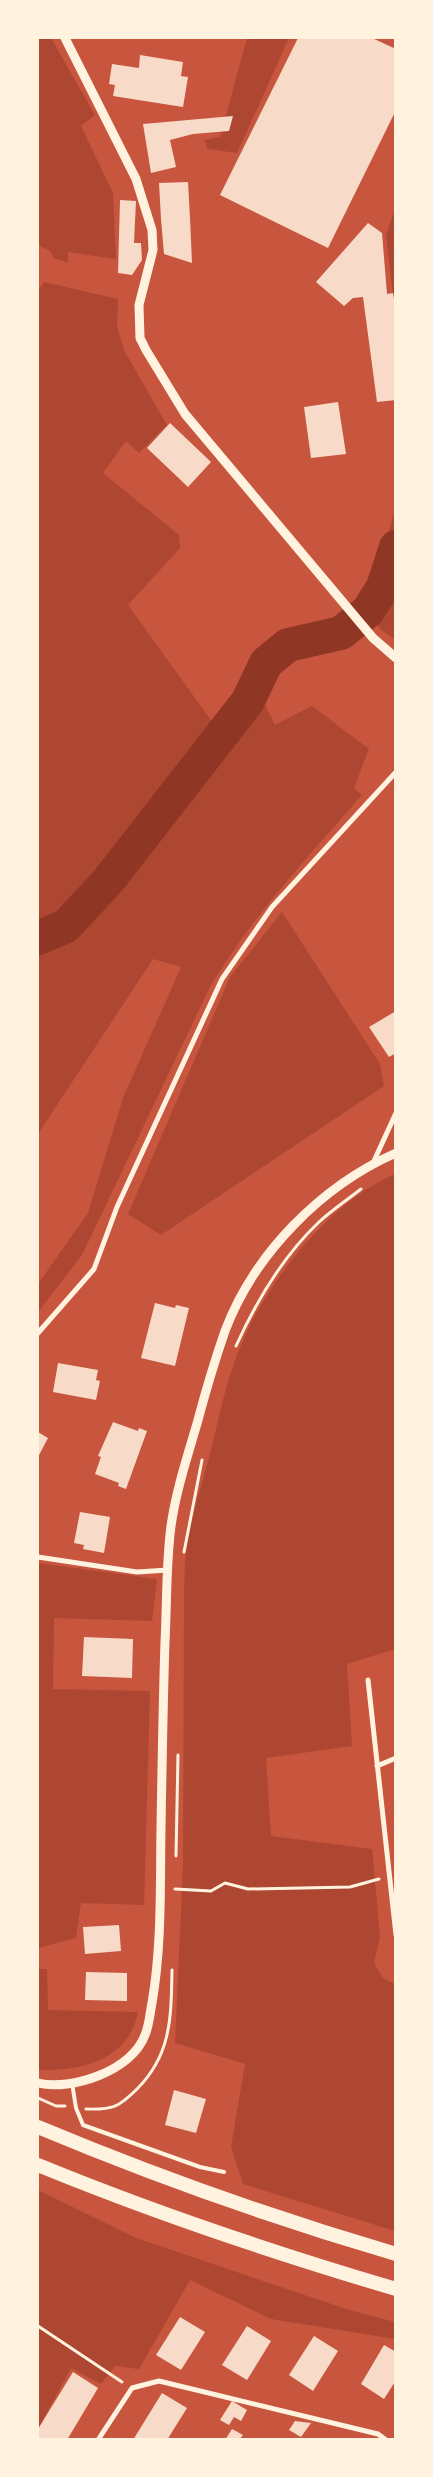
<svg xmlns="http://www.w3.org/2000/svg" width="433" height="2477" viewBox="0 0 433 2477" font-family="'Varela Round',sans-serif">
	<rect width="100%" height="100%" fill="#c8553d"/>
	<g fill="#ae4732">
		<polygon points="38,38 51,38 95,115 81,126 113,193 116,259 68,252 68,263 54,258 50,251 38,245"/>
		<polygon points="247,38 289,38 237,153 208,149 204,140 220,137"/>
		<polygon points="395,209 395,313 386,235"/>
		<path d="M44,282L118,299L117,327L125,352L167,425L139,453L126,441L103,473L179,535L180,548L128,605L213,723L282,644L343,624L356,641L290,655L259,693L275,725L312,706L369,749L354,788L362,795C309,856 252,916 210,987L82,1255L38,1312V1284L88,1213L123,1098L181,967L153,959L38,1134V291Z"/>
		<polygon points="395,509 396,637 393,638 382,631 362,604 375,582"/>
		<polygon points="282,912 380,1064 384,1086 161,1235 128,1214 230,977"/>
		<path d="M395,1174V1649L347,1664L352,1746L266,1758L271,1836L372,1849L380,1937L374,1963L383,1978L395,1984V2231L243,2184L231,2147L245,2064L175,2043L183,1866L184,1592C185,1577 184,1562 187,1547C191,1517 201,1487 209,1458C217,1427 223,1394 234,1363C259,1291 324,1205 395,1174Z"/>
		<polygon points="38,1563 157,1579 152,1621 54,1618 53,1689 150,1691 144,1905 81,1903 76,1938 38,1948"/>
		<path d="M38,1969H47L48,2010L138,2012C128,2061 81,2071 38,2070Z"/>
		<polygon points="38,2190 136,2238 346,2309 395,2322 395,2339 271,2319 190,2280 139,2369 115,2366 101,2384 71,2368 38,2429"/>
	</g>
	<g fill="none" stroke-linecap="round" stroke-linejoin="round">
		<polyline stroke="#8f3625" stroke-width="34" points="38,938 66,926 108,881 248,701 266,663 288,645 341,633 368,611 383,587 396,547"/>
	</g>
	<g fill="#f7dbc8">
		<polygon points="298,38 372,38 396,49 396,110 328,248 220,195"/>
		<polygon points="140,55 183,62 181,76 188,77 183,107 113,96 115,85 109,84 112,64 139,68"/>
		<polygon points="233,116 229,131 193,134 170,140 176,167 151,173 143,124"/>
		<polygon points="188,182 190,218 192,263 164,254 161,219 159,183"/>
		<polygon points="120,200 136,201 134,243 141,243 142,260 132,275 118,273"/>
		<polygon points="368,223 382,233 387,294 393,293 396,310 396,400 377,402 363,297 353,298 344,306 316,282"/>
		<polygon points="338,402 346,454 311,458 304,407"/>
		<polygon points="170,423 211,462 188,487 147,448"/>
		<polygon points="396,1011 396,1053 389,1057 369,1027"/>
		<polygon points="155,1303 175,1308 176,1305 189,1308 175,1366 141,1358"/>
		<polygon points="58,1363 98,1370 96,1380 100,1381 96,1400 53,1392"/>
		<polygon points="113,1422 138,1431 139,1428 147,1431 126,1489 118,1486 119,1483 95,1474 101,1457 98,1456"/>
		<polygon points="38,1432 48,1438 38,1457"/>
		<polygon points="80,1512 110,1517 104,1553 83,1549 84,1545 74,1543"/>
		<polygon points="84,1637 133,1639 132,1678 82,1676"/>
		<polygon points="119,1925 121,1951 85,1954 83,1927"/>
		<polygon points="86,1972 127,1973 127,2001 85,2000"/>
		<polygon points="174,2090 206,2099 196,2133 165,2125"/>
		<polygon points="180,2317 205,2332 181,2370 156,2355"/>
		<polygon points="247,2326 271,2341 247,2380 222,2365"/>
		<polygon points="314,2336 338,2351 313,2391 289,2375"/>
		<polygon points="384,2345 396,2352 396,2380 384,2399 361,2384"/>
		<polygon points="73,2372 98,2388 67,2440 39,2440 38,2429"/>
		<polygon points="162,2393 187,2408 167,2440 133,2440"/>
		<polygon points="232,2401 247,2410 241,2421 234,2417 229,2425 220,2420"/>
		<polygon points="295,2421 311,2423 301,2437 289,2430"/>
		<polygon points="232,2429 243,2435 239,2440 225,2440"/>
	</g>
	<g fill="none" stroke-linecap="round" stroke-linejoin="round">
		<g stroke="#fff3e0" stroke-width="3">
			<path d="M236,1346C256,1302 283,1256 319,1222C332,1210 347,1200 361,1189"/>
			<polyline points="184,1552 202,1460"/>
			<polyline points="176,1856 178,1755"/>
			<polyline points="175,1889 211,1891 225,1883 248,1889 350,1887 379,1879"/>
			<polyline points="38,2098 56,2106 65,2106"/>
			<path d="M86,2109C113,2110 119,2107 137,2089C172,2054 171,2016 172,1970"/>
			<polyline points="38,2326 122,2382"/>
		</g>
		<polyline stroke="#fff3e0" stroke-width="4" points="72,2083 76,2108 83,2125 200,2167 224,2172"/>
		<g stroke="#fff3e0" stroke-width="5">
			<polyline points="373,1163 396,1113"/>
			<polyline points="38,1333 94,1269 117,1207 222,979 272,907 396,772"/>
			<polyline points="38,1557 137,1572 168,1570"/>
			<polyline points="368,1680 396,1935"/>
			<polyline points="377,1766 396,1758"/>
			<polyline points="98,2440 132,2388 159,2381 378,2434 386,2440"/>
		</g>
		<g stroke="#fff3e0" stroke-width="9">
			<polyline points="65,38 136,179 152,230 153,250 139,305 140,338 146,350 185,414 373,638 396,658"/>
			<path d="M38,2083C71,2091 132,2071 145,2035C149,2026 150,2013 152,2003C162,1945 160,1887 161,1828C162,1766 163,1704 165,1642C167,1603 166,1564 171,1526C176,1490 188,1455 198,1420C206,1390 215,1360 225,1331C254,1254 321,1186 396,1153"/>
		</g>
		<g stroke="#fff3e0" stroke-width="14">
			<path d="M38,2127C155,2176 273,2218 396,2254"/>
			<path d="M38,2165C155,2213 274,2253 396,2289"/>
		</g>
	</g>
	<rect width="433" height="2477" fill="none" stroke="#fff3e0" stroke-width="78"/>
</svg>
